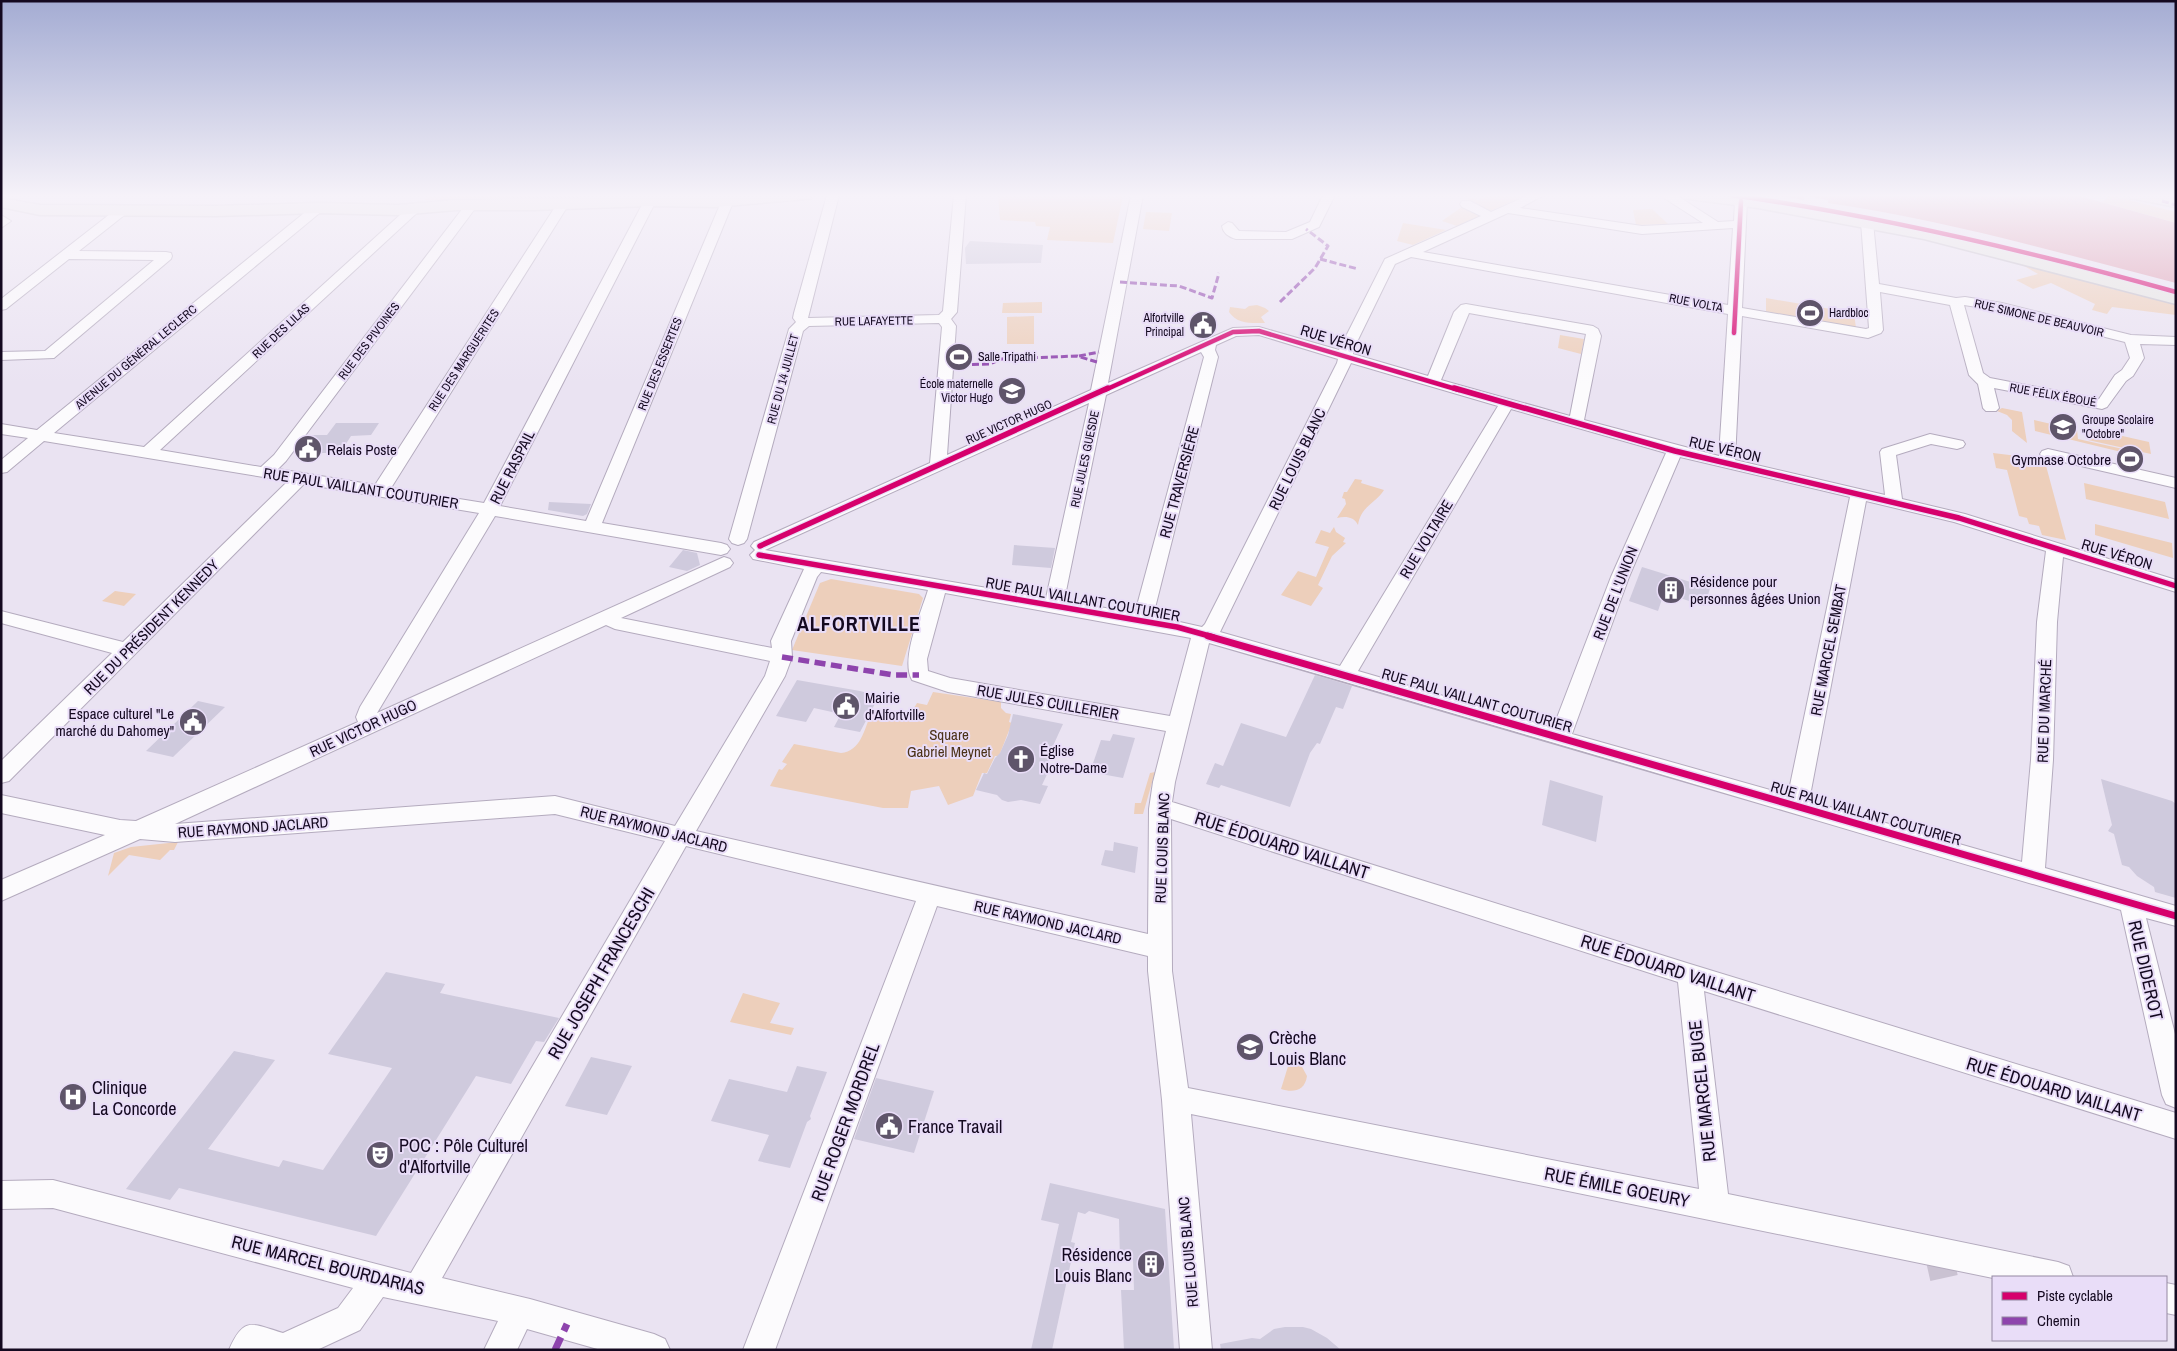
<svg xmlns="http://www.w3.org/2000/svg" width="2177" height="1351" viewBox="0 0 2177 1351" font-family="'Archivo Narrow',sans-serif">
	<rect width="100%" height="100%" fill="#eae3f2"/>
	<g fill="#edcfbb">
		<polygon points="430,195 700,195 425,200"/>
		<polygon points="998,195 1123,196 1113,243 1047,240 1050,227 1036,226 1035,222 1000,220"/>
		<polygon points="1489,195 1526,195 1457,226 1442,221 1466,204 1469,198 1478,200"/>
		<polygon points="2109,195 2176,212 2176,223 2102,202"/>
		<polygon points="1652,209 1668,224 1636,225 1633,210"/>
		<polygon points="1146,212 1172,213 1169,231 1143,229"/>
		<polygon points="1403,223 1446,230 1413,245 1397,241"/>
		<polygon points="2014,260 2109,286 2111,289 2176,302 2176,315 2112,307 2107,314 2092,310 2095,304 2051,283 2033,289 2016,280 2038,274"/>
		<polygon points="1766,298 1854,313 1856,328 1766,312"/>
		<polygon points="1042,302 1042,313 1002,313 1003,303"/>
		<path d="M1257,305L1265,308L1269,311L1261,317L1265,323C1253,323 1238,325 1229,312L1230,307L1245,309L1249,306Z"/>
		<polygon points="1034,316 1034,344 1007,344 1007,317"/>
		<polygon points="1560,335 1584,339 1581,354 1558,348"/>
		<polygon points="2002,408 2022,412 2027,443 2012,431 2012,420 2007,415 1997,411"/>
		<polygon points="2034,420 2077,430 2078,439 2141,453 2142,457 2035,431"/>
		<polygon points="2087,428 2149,442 2151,454 2088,440"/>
		<polygon points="1993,453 2050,460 2045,462 2066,540 2042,535 2039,526 2029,524 2027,518 2019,516 2007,470 1996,468"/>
		<path d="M1355,479L1362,480L1361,483L1384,490C1375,504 1361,506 1358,525C1354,517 1346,516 1337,518L1346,504L1345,499L1342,498L1344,492H1347Z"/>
		<polygon points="2084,483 2165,502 2169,519 2086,499"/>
		<polygon points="2095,524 2172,543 2173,558 2095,535"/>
		<polygon points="1334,527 1336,532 1345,538 1343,542 1346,543 1332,556 1318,585 1323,588 1311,606 1281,595 1298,571 1316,577 1329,547 1315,543 1321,530 1330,533"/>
		<polygon points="831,579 919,594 923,598 902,666 792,650 820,583"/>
		<polygon points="115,591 136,594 124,606 102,601"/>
		<path d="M933,692L1001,702V708L1006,713L1011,714L1009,722L1012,723L999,756H995L987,773H982L973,796L948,805L939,786L911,791L908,808H883L770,786L779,769L782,770L787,764L782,762L794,744L841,753C861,751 864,730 871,714L907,720L917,703L927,705Z"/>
		<polygon points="1155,772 1143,814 1134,814 1135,803 1141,803 1150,773"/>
		<polygon points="178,842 174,850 170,850 160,860 129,855 108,876 114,853 131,847"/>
		<polygon points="743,993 780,1003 770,1023 794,1028 791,1035 730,1022"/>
		<path d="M1290,1060L1301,1065L1307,1076C1305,1091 1293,1093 1281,1089Z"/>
	</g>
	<path fill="#dea0b3" d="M1774,195H2076L2176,223V283C2060,253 1946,220 1828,203V200L1805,196L1804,200Z"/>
	<g fill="#cfcadd">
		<polygon points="970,241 1043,245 1041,263 966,264 965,248"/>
		<polygon points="336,423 379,423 371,435 351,436 340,453 294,453 308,435 327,435"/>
		<polygon points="549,502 591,504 587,514 583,516 548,510"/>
		<polygon points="1014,545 1055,548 1051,568 1012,565"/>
		<polygon points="683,550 697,553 700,565 687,571 669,567"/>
		<polygon points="1642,567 1710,588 1705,606 1664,593 1658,611 1629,601"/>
		<polygon points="1315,675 1352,686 1343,709 1336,707 1320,744 1317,743 1310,753 1290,807 1221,785 1219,788 1206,784 1215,763 1223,766 1241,723 1286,737"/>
		<polygon points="797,680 860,691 879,696 860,732 834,727 841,714 814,708 806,722 776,716"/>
		<polygon points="198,701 225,707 173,757 146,751"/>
		<polygon points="1013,714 1063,724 1047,759 1049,759 1048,767 1050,768 1042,785 1048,786 1040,804 1021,800 1008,802 1002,800 997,795 976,790 984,773 987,774 995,758 1000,753 1008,735"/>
		<polygon points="1113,734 1135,738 1123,778 1090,772 1101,740 1110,741"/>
		<polygon points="2101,779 2172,801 2176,804 2176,898 2155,892 2154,887 2137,876 2129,867 2122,865 2114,834 2108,831 2112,825"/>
		<polygon points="1550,780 1603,796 1596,842 1542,825"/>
		<polygon points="1114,842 1138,847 1135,873 1101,865 1105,850 1113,851"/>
		<polygon points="386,972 445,984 440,993 559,1018 544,1042 536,1041 511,1084 476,1076 376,1236 179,1188 170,1200 126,1189 234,1051 275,1060 208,1149 279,1167 283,1160 323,1170 392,1068 328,1054"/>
		<polygon points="591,1057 632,1066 607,1115 565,1106"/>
		<polygon points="797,1066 827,1072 810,1116 811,1119 807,1122 790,1168 758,1161 769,1135 711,1121 729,1079 787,1092"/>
		<polygon points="876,1078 934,1091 914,1153 854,1139"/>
		<polygon points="1050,1183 1165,1209 1174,1350 1124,1350 1121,1290 1134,1290 1133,1260 1120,1260 1119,1219 1089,1211 1085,1214 1078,1212 1071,1242 1075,1243 1052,1350 1031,1350 1059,1224 1041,1220"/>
		<polygon points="1285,1327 1303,1327 1311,1329 1327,1338 1341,1350 1221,1350 1220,1344 1252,1338 1260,1339 1274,1329"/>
	</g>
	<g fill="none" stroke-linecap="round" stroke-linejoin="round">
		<polyline stroke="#cac2d2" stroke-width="28" stroke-dasharray="28 14" stroke-linecap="butt" points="1938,1251 1944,1278"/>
		<defs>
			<g id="minor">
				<path d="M827,195H839L808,318L939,315L943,311L954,195H966L957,312L951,319L956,326L947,455L1091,390L1131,195H1143L1108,383L1233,328L1259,327L1339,350L1385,259L1481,216L1462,207L1460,204L1462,201H1470L1491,212L1529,195H1544L1520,208L1642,226L1703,223L1664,198L1662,195H1676L1718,222L1734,221L1735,201L1741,197L1745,198L1747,201L1742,308L1866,329L1869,328L1861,222L1867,218L1873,222L1879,284L1956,298L1965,297L2002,303L2131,335L2176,337V345L2140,344L2144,358L2133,376L2126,381L2107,407L2102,409L1994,388L1999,408L1996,411H1986L1983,408L1978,384L1969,375L1950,305L1880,292L1883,330L1881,333L1868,338L1742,316L1735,460L1885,495L1880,452L1882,449L1930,434L1963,441L1965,444L1963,447L1957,449L1931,444L1896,455L1902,499L1965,514L2176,580V592L2063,557L2057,622L2053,760L2045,868L2176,906V926L2146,918L2176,1038V1108L2166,1104L2162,1095L2121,910C1817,821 1513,729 1209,643L1175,782L1172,802L1690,964L2176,1113V1139L1704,991L1728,1194L2058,1262L2069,1266L2073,1277L1993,1278L1191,1114L1212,1350H1180L1162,1100L1148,971V956L937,906L775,1350H743L916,901L686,846L442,1278L530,1299L654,1334L665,1339L670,1350H601L527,1329L517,1350H484L498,1321L383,1297L360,1330L317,1350H229C244,1315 253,1324 283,1333L338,1308L353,1288L53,1208L1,1209V1181L53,1180L411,1273L665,841L555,814L175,842L140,839L1,901V880L105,835L1,813V795L120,820L136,821L358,722L356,717L360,707L479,513L304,484L9,781L1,783V761L112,653L1,623V611L123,642L288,481L44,441L7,472L1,473V460L28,438L1,434V424L37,430L314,205H322L324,208L322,211L54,433L144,447L411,205H419L421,208L419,211L160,450L261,467L274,455L466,204H474L476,207L474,210L286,461L278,469L375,485L557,204L563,200L567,201L569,204L391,488L484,503L644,201L650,197L656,201L500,506L586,521L722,200L728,196L732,197L734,200L602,523L721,543L727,545L730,549L727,553L721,555L495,516L377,713L724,557L730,559L733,563L730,567L621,618L772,648L771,641L804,569L753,559L750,555L755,550L751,546L754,542L930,463L942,327L939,323L809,326L803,331L747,539L744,543L738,545L732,543L729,539L789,329L796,322L793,318L794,313ZM1508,213L1642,234L1733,228L1728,305L1423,252ZM1411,257L1728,314L1719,456L1584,420L1601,336L1598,329L1593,326L1466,304L1461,305L1454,312L1428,376L1353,354L1354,348L1395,264ZM1964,305L2002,311L2125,342L2130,358L2122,370L2115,375L2099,399L1990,378L1983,373ZM1469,313L1586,334L1570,416L1441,380ZM1259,335L1338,359L1337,363L1205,624L1202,627L1153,616L1218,357L1215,350L1216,345L1236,336ZM1201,352L1204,357L1135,613L1064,601L1106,395ZM1351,363L1498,406L1340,666L1220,632ZM1089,403L1046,598L765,550ZM1511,409L1666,453L1611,577L1553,728L1358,671ZM1680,457L1850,497L1788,795L1572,734L1629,577ZM1866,501L1954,522L2046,551L2037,622L2031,760L2022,862L1809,801ZM821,572L928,590C921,613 900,659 912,680L948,692L1166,731L1153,782L1149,809L1148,934L696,831L785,676L792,657L791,641L817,577ZM945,593L1191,638L1170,716L950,678L928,671L927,659ZM606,625L615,629L770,661L765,676L675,826L555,796L175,824ZM1171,819L1678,982L1699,1189L1188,1088L1172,971Z"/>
				<path d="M1323,195H1335L1319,227L1292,239H1236C1229,237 1223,233 1222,226L1228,222L1232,223L1239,231L1286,232L1310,222Z"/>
				<polygon points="123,206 127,207 129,210 127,213 79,251 166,252 171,253 172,256 171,259 54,358 1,360 1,352 45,351 154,260 69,259 6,309 1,310 1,299 119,207"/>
				<polygon points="1,215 11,221 1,228"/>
				<polygon points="2048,449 2176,478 2176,488 2042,457 2040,454 2042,451"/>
				<polygon points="2166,1283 2176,1285 2176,1315 2166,1313"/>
			</g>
			<g id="major">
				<polygon points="753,195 813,195 811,198 806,199 715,207 650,206 534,210 456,210 398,215 318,213 216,216 40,215 1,207 1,198 40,205 216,206 318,203 398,205 456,200 650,196 715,197"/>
				<polygon points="1682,195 1724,195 1758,198 1925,229 2176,294 2176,304 1924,239 1758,208 1689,199 1684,198"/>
				<polygon points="2128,195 2156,195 2176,198 2176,207 2130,198"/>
			</g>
		</defs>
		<use href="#minor" stroke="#b4abbe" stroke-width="2"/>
		<use href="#major" stroke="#c4bfc9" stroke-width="3"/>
		<use href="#minor" fill="#fcfbfd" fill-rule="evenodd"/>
		<use href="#major" fill="#e6e6e3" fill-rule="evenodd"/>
		<g stroke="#8e44ad" stroke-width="3" stroke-dasharray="7 3" stroke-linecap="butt">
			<polyline points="2162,201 2176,205"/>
			<polyline points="1320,259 1358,269"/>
			<polyline points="1120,282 1179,286 1212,298 1219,273"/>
			<polyline points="1280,302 1315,268 1328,246 1306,229"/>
			<polyline points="1079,356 1099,352"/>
			<polyline points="952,365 990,364 1001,359 1077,356 1097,362"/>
		</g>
		<polyline stroke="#8e44ad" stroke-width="5.5" stroke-dasharray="11 5.5" stroke-linecap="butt" points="782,657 894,675 919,675"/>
		<polyline stroke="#8e44ad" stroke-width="7" stroke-dasharray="14 7" stroke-linecap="butt" points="555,1350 567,1324"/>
		<defs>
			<g id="cycleway-far2">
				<path d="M1731,195C1882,216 2029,251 2176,292"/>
				<polyline points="1734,333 1741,201"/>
				<polyline points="1105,390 1233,332 1259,331 1459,390"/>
			</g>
			<g id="cycleway-far1">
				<polyline points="1454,388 1675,451 1959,518 2176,586"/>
				<polyline points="760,546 1108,388"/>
				<polyline points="759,555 1177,627 1213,637"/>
			</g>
			<path id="cycleway" d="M1208,636C1531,727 1853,823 2176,916"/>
		</defs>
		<use href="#cycleway-far2" stroke="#e9ddf8" stroke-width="6"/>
		<use href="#cycleway-far1" stroke="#e9ddf8" stroke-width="8"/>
		<use href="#cycleway" stroke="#e9ddf8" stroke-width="10"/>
		<use href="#cycleway-far2" stroke="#d6006c" stroke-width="4.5"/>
		<use href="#cycleway-far1" stroke="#d6006c" stroke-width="5.5"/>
		<use href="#cycleway" stroke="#d6006c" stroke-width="7"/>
	</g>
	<linearGradient id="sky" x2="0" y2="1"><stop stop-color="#a4acd3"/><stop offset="0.51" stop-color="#f6f2f9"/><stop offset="1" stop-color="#f6f2f9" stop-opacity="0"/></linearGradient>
	<rect width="2177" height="384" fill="url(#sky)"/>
	<defs>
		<symbol id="stadium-disc" viewBox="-11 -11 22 22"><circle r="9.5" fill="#5f556a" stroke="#e9ddf8"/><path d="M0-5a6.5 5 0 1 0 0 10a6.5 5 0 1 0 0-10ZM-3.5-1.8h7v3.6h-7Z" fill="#fff"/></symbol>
		<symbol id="civic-disc" viewBox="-11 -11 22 22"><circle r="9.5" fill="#5f556a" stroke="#e9ddf8"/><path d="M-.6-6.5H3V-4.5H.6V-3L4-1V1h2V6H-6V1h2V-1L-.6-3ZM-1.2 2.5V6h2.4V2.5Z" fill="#fff"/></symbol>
		<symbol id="school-disc" viewBox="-11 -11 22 22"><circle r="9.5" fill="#5f556a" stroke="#e9ddf8"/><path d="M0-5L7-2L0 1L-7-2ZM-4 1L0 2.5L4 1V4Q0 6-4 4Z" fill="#fff"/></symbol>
		<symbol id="building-disc" viewBox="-11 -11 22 22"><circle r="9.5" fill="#5f556a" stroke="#e9ddf8"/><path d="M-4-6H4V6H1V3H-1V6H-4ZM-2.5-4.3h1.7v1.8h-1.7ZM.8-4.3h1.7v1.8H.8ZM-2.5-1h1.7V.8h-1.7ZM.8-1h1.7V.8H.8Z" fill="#fff"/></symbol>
		<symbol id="church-disc" viewBox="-11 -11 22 22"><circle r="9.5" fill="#5f556a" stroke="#e9ddf8"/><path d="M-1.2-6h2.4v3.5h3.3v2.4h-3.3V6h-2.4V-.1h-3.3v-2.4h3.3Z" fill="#fff"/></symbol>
		<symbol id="hospital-disc" viewBox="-11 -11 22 22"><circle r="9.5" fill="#5f556a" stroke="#e9ddf8"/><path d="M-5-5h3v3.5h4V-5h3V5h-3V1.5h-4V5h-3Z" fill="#fff"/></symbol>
		<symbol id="theatre-disc" viewBox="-11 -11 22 22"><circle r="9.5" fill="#5f556a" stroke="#e9ddf8"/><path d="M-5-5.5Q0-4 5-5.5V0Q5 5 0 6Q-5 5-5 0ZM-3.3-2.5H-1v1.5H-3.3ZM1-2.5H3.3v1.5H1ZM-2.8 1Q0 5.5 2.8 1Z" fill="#fff"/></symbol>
	</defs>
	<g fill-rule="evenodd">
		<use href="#stadium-disc" x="1794" y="297" width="32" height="32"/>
		<use href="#civic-disc" x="1187" y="309" width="32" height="32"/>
		<use href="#stadium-disc" x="943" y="341" width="32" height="32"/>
		<use href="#school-disc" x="996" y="375" width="32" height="32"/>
		<use href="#school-disc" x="2047" y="411" width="32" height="32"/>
		<use href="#civic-disc" x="292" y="433" width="32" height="32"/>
		<use href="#stadium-disc" x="2114" y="443" width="32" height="32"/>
		<use href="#building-disc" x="1655" y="574" width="32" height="32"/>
		<use href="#civic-disc" x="830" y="690" width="32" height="32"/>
		<use href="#civic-disc" x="177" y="706" width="32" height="32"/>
		<use href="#church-disc" x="1005" y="743" width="32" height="32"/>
		<use href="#school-disc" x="1234" y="1031" width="32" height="32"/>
		<use href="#hospital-disc" x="57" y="1081" width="32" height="32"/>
		<use href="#civic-disc" x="873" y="1110" width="32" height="32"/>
		<use href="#theatre-disc" x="364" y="1139" width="32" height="32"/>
		<use href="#building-disc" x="1135" y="1248" width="32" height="32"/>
	</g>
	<g text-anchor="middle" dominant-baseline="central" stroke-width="4" stroke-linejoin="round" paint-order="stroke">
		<g font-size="12" fill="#140920" stroke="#e9ddf8">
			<text transform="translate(1696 303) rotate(11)">RUE VOLTA</text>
			<text transform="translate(2039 318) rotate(13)">RUE SIMONE DE BEAUVOIR</text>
			<text transform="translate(874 321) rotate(-1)">RUE LAFAYETTE</text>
			<text transform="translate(281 331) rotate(-43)">RUE DES LILAS</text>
			<text transform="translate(369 341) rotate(-53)">RUE DES PIVOINES</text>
			<text transform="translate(136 357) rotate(-40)">AVENUE DU GÉNÉRAL LECLERC</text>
			<text transform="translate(464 360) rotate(-57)">RUE DES MARGUERITES</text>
			<text transform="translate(660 364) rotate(-68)">RUE DES ESSERTES</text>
			<text transform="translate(783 379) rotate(-75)">RUE DU 14 JUILLET</text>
			<text transform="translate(2053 395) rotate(10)">RUE FÉLIX ÉBOUÉ</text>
			<text transform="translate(1009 422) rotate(-24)">RUE VICTOR HUGO</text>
			<text transform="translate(1085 459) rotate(-78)">RUE JULES GUESDE</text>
		</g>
		<g font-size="12" fill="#140920" stroke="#e9ddf8" text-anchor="start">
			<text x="1829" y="313">Hardbloc</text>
			<text x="1184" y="318" text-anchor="end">Alfortville<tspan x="1184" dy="14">Principal</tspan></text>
			<text x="978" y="357">Salle Tripathi</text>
			<text x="993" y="384" text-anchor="end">École maternelle<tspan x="993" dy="14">Victor Hugo</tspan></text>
			<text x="2082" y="420">Groupe Scolaire<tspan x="2082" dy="14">"Octobre"</tspan></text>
		</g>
		<g font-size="15" fill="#140920" stroke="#e9ddf8">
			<text transform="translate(1336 340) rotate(17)">RUE VÉRON</text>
			<text transform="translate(1725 449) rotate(13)">RUE VÉRON</text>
			<text transform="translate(1297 459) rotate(-64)">RUE LOUIS BLANC</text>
			<text transform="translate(512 467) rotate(-63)">RUE RASPAIL</text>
			<text transform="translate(1179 482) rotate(-75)">RUE TRAVERSIÈRE</text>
			<text transform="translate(361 488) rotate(9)">RUE PAUL VAILLANT COUTURIER</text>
			<text transform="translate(1426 539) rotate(-59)">RUE VOLTAIRE</text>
			<text transform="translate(2117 554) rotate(17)">RUE VÉRON</text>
			<text transform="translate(1615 593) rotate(-69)">RUE DE L'UNION</text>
			<text transform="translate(1083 599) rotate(10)">RUE PAUL VAILLANT COUTURIER</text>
			<text transform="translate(151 627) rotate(-45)">RUE DU PRÉSIDENT KENNEDY</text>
			<text transform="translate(1828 650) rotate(-79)">RUE MARCEL SEMBAT</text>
			<text transform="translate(1477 700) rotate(16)">RUE PAUL VAILLANT COUTURIER</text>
			<text transform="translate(1048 702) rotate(10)">RUE JULES CUILLERIER</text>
			<text transform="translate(2044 711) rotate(-88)">RUE DU MARCHÉ</text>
			<text transform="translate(363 728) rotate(-25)">RUE VICTOR HUGO</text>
			<text transform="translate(1866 813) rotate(16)">RUE PAUL VAILLANT COUTURIER</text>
			<text transform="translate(253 827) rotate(-4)">RUE RAYMOND JACLARD</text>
			<text transform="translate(654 829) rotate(14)">RUE RAYMOND JACLARD</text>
			<text transform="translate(1162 848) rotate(-88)">RUE LOUIS BLANC</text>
			<text transform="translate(1048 922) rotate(13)">RUE RAYMOND JACLARD</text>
			<text transform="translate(1188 1252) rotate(-95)">RUE LOUIS BLANC</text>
		</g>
		<g font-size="15" fill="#140920" stroke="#e9ddf8" text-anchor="start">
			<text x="327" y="449">Relais Poste</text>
			<text x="2111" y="459" text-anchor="end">Gymnase Octobre</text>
			<text x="1690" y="581">Résidence pour<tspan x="1690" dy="17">personnes âgées Union</tspan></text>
			<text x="865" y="697">Mairie<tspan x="865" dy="17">d'Alfortville</tspan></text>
			<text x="174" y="713" text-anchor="end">Espace culturel "Le<tspan x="174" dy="17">marché du Dahomey"</tspan></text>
			<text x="1040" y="750">Église<tspan x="1040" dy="17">Notre-Dame</tspan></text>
		</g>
		<g font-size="15" fill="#4b3217" stroke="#e9ddf8">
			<text x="949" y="734">Square<tspan x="949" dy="17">Gabriel Meynet</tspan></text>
		</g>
		<g font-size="18" fill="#140920" stroke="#e9ddf8">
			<text transform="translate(1282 845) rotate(18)">RUE ÉDOUARD VAILLANT</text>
			<text transform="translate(1668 968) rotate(18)">RUE ÉDOUARD VAILLANT</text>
			<text transform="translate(2146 970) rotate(77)">RUE DIDEROT</text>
			<text transform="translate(601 973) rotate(-60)">RUE JOSEPH FRANCESCHI</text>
			<text transform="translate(2054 1089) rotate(17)">RUE ÉDOUARD VAILLANT</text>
			<text transform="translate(1702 1091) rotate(-96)">RUE MARCEL BUGE</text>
			<text transform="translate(845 1122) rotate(-70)">RUE ROGER MORDREL</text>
			<text transform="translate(1617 1187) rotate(11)">RUE ÉMILE GOEURY</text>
			<text transform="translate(328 1265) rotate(14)">RUE MARCEL BOURDARIAS</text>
		</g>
		<g font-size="18" fill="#140920" stroke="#e9ddf8" text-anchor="start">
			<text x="1269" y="1037">Crèche<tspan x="1269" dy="21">Louis Blanc</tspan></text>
			<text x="92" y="1087">Clinique<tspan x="92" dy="21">La Concorde</tspan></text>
			<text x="908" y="1126">France Travail</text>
			<text x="399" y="1145">POC : Pôle Culturel<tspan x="399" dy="21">d'Alfortville</tspan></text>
			<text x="1132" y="1254" text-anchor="end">Résidence<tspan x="1132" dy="21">Louis Blanc</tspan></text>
		</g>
		<g font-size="20" font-weight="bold" letter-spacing="1" fill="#140920" stroke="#e9ddf8">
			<text x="859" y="623">ALFORTVILLE</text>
		</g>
	</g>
	<rect width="2177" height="1351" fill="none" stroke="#140920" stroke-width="5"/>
	<rect x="1992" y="1276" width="175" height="65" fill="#e9ddf8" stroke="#9488a2"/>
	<rect x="2002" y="1292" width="25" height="8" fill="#d6006c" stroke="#9488a2"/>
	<text x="2037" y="1301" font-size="15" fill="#140920">Piste cyclable</text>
	<rect x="2002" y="1317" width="25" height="8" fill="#8e44ad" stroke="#9488a2"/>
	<text x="2037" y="1326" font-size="15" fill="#140920">Chemin</text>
</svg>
